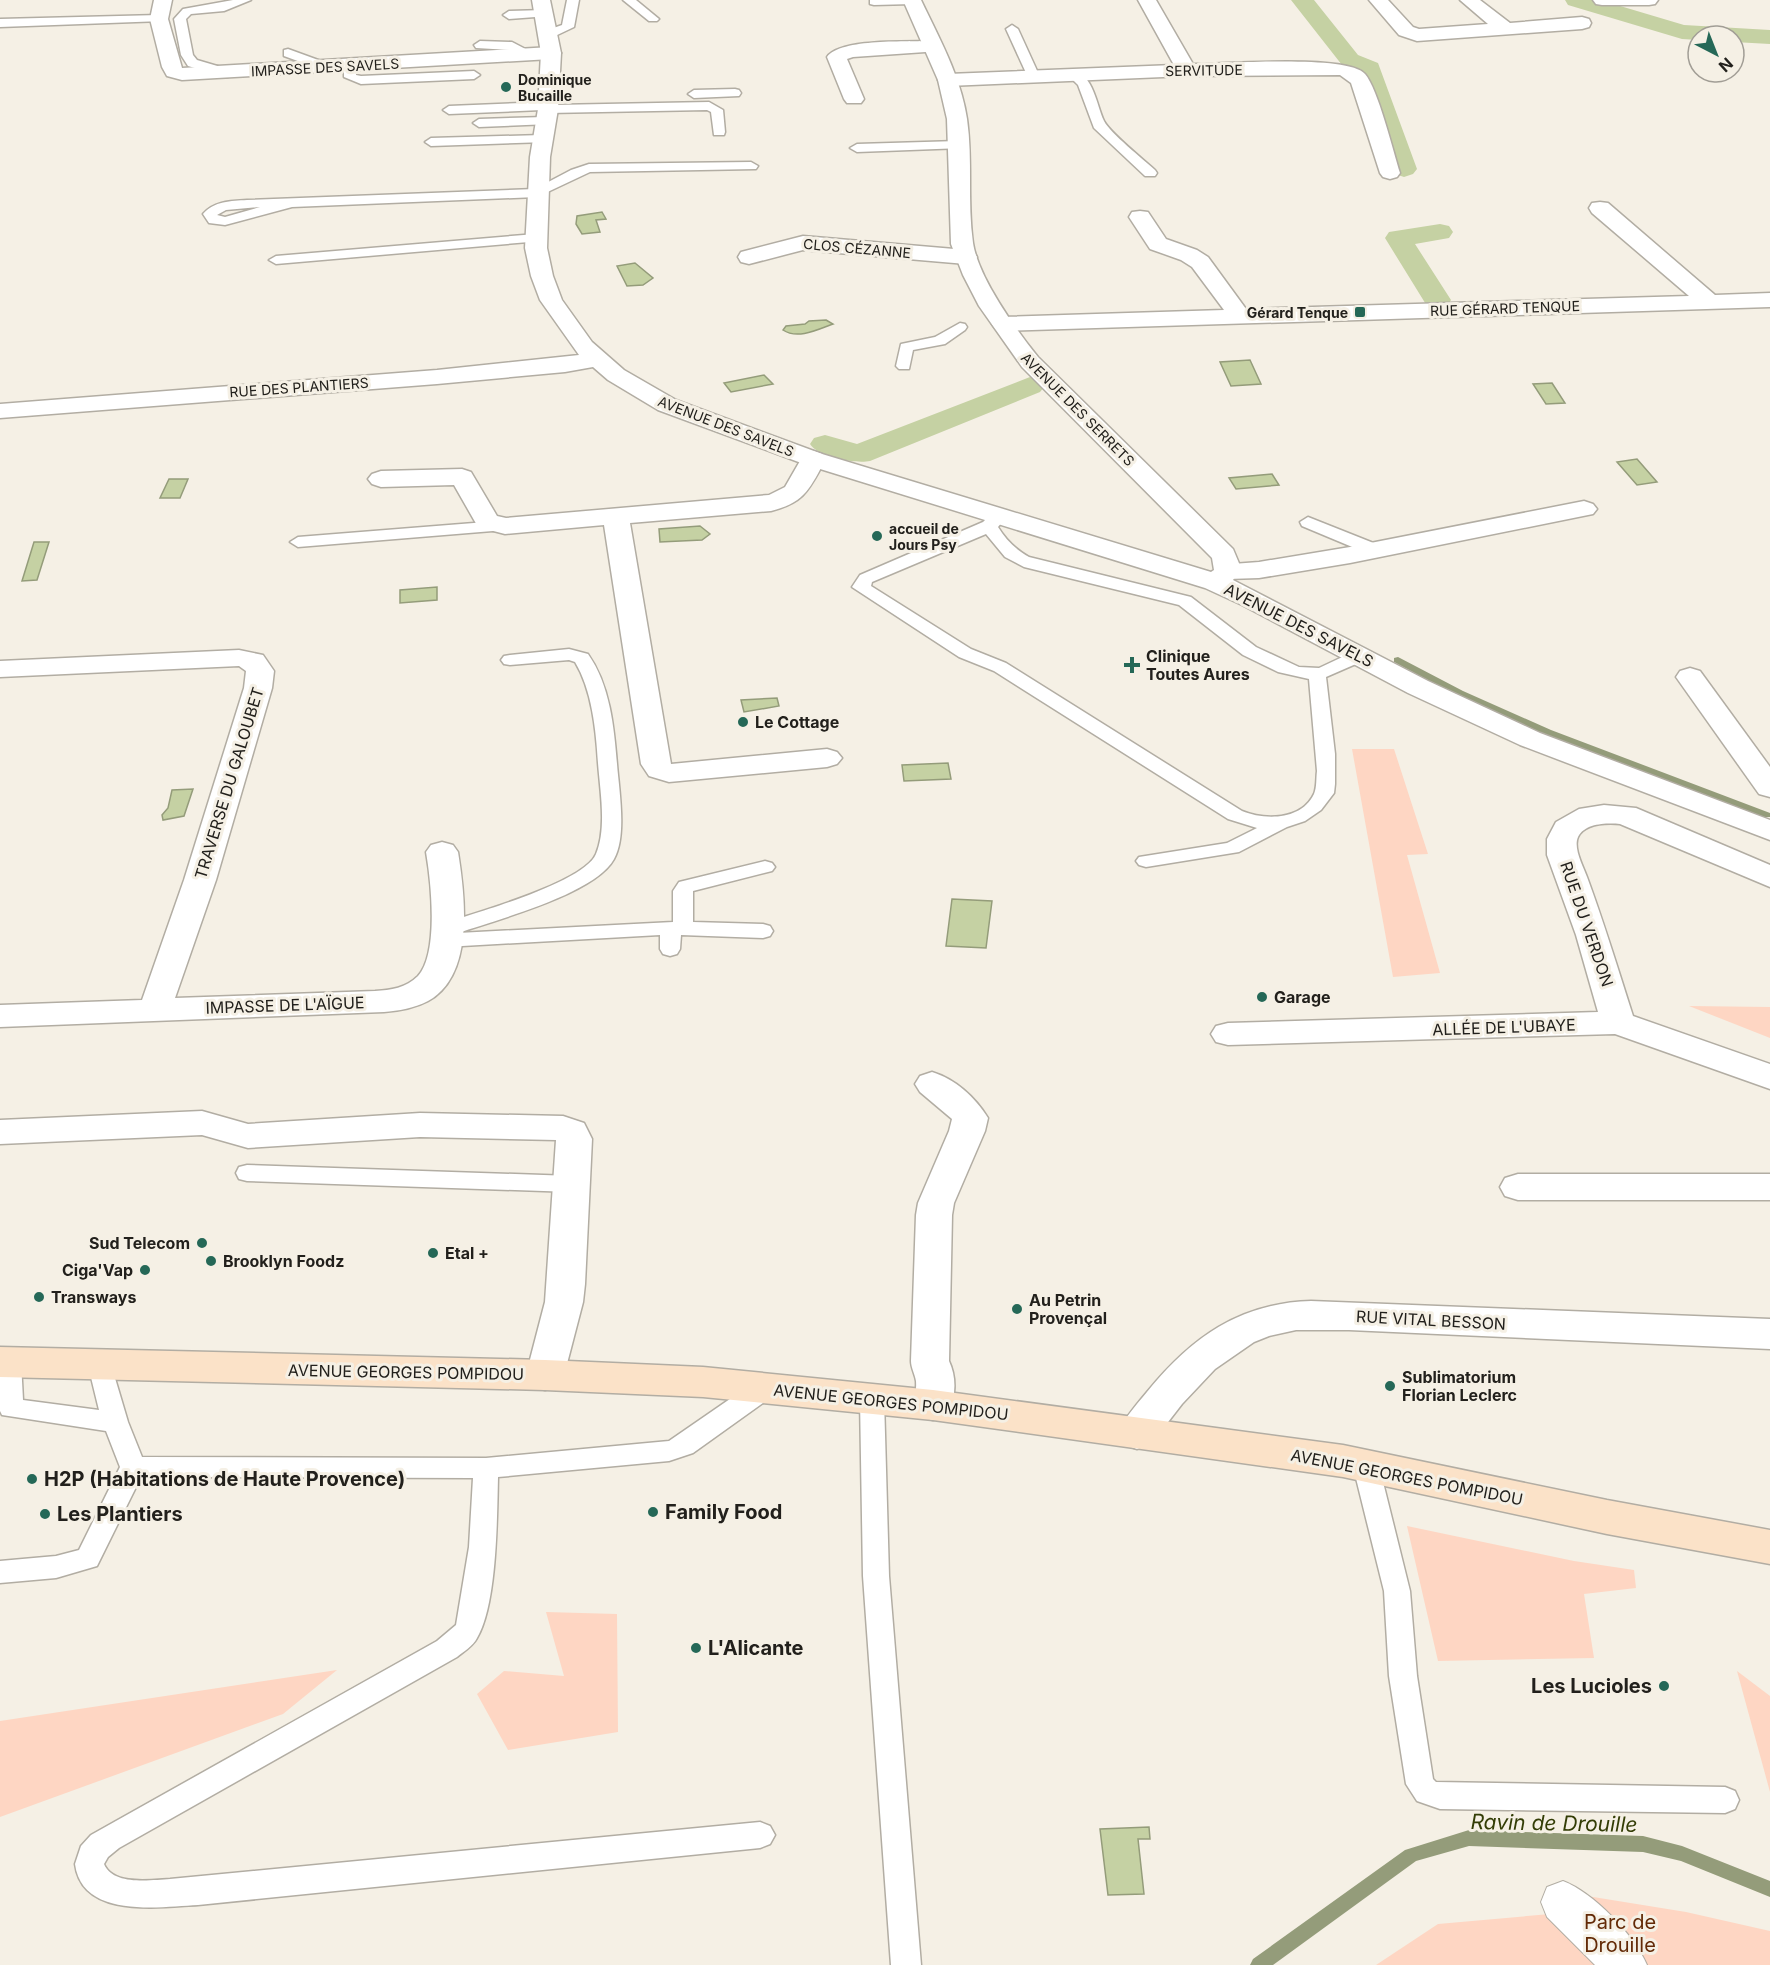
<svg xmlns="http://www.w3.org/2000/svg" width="1770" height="1965" viewBox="0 0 1770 1965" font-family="Inter,sans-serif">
	<rect width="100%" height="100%" fill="#f5f0e5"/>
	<g fill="#fed6c3">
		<polygon points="1352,749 1394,749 1428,854 1407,855 1440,973 1393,977"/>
		<polygon points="1689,1006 1770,1007 1770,1038"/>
		<polygon points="1407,1526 1574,1561 1634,1570 1636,1588 1584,1594 1594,1658 1438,1661"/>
		<polygon points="546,1612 617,1614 618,1732 508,1750 477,1694 504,1671 564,1676"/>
		<polygon points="337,1670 283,1714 0,1817 0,1721"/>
		<polygon points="1737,1671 1770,1696 1770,1792"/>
		<polygon points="1550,1890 1686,1912 1770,1931 1770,1965 1376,1965 1438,1924 1573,1912"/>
	</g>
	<g fill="#c5d1a3" stroke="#949c7a" stroke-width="1.5">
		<polygon points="602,212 606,219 596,220 600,232 582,234 576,224 577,216"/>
		<polygon points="635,263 653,278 643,285 627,286 617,266"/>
		<path d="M826,320L833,324C819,329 798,340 783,330L786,326L805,324L809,321Z"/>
		<polygon points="1250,360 1261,384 1231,386 1220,362"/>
		<polygon points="764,375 773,384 731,392 724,383"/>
		<polygon points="1552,383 1565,403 1546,404 1533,384"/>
		<polygon points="1637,459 1657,482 1637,485 1617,462"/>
		<polygon points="1272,474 1279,485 1236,489 1229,478"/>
		<polygon points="169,479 188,479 180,498 160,498"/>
		<polygon points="700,526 710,534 702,540 660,542 659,529"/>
		<polygon points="34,542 49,542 37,580 22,581"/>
		<polygon points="437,587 437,600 400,603 400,590"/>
		<polygon points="777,698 779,706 744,712 741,700"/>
		<polygon points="948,763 951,779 904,781 902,765"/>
		<polygon points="193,789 184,816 163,820 162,815 168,808 172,790"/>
		<polygon points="952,899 992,901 986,948 946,946"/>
		<polygon points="1149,1827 1150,1839 1138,1839 1144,1894 1108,1895 1100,1829"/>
	</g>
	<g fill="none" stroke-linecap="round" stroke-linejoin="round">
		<g fill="#949c7a" fill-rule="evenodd">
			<polygon points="1398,657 1463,691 1551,730 1770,813 1770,817 1762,817 1543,734 1455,695 1394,662 1394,658"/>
			<polygon points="1469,1830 1643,1836 1682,1846 1770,1881 1770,1897 1681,1861 1643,1852 1469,1846 1416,1861 1273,1965 1250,1965 1253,1959 1405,1850"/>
		</g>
		<g fill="#c5d1a3" fill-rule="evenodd">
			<polygon points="1291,0 1314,0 1358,55 1378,63 1417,169 1413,174 1404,177 1395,174 1391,169 1360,72 1342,65"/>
			<polygon points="1565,0 1600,0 1684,25 1770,30 1770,44 1734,42 1734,36 1698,36 1698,40 1682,39 1568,5"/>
			<polygon points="1440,224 1449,226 1453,232 1449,238 1415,244 1451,300 1447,306 1437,308 1427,306 1385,238 1389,232"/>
			<path d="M1030,377L1040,380L1045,386L1040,392L870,461C855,464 818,457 810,444L814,438L825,435L857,444Z"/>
		</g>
		<defs>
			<g id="service">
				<polygon points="233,0 251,0 224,11 191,14 186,19 193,55 197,60 231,70 233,73 231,76 227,77 188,66 181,55 174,19 183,9"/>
				<polygon points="567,0 579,0 574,27 553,37 545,37 545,31 562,25"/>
				<polygon points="623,0 636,0 659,19 657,21 649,21"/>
				<polygon points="870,0 918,0 919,1 913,4 874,5 870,4"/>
				<polygon points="545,10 551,14 549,16 509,19 503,15 509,11"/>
				<polygon points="159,15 163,17 163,21 0,27 0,19"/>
				<polygon points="1012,25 1018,29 1039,75 1037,78 1033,79 1027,75 1006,29"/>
				<polygon points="480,41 512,42 537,55 531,59 510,50 476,48 474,45"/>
				<polygon points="288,49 332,65 334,68 328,72 284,56 284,50"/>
				<polygon points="350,62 356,66 356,75 361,76 474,71 480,75 474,79 361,84 344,77 344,66"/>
				<path d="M1073,70C1094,76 1096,104 1104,121C1110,133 1143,159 1155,170L1157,173L1155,176H1145L1094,128L1078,85L1067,74Z"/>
				<polygon points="735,89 739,90 741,93 739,96 694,98 688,94 694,90"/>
				<polygon points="548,102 554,105 709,102 723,110 725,132 724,135 714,135 711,112 707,110 548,113 542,110 449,114 443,110 449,106"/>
				<polygon points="545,117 550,118 551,121 550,124 479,127 473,123 479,119"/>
				<polygon points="542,135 548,139 547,142 431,146 425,142 431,138"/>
				<polygon points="958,141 963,142 964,145 963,148 857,152 850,148 857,144"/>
				<path d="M751,162L758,166L756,169L590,172L537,197L292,207L225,225L209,223L203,214C214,201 231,201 247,200L535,189L571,170L589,164ZM260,207L225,217L217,215L226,210Z"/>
				<polygon points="536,234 541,235 543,238 541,241 276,264 269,260 276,256"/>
				<polygon points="960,323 965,324 967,327 965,330 945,344 913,350 909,369 899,369 896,366 901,344 935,337"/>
				<path d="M998,512L1006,517L998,527C1006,540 1015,549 1029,557L1191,597L1256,647L1299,667L1319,668L1353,652H1365L1368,656L1365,660L1326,677L1335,754V784L1334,793L1321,810L1305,821L1287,827L1239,852L1146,867L1139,865L1136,861L1139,857L1227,843L1257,828L1228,819L994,671L959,657L852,587L860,575L983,522L992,513ZM986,534L1005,557L1024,567L1179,605L1243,655L1278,672L1309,679L1317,771C1316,778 1317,787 1314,794C1301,821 1264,820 1242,811L1006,663L971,649L871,586L872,582Z"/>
				<polygon points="1308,517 1381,546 1383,550 1381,554 1369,554 1302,526 1300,522"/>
				<polygon points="499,521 505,522 507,526 505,530 298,547 290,542 298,537"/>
				<path d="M569,649L588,654C610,685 614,727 617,764C619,790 627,836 614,859C595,894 496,920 458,933L673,922V891L679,882L765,861L772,863L775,867L772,871L693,891V922L763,924L770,926L773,931L770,936L763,938L681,935L680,949L677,954L670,956L663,954L660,949V935L445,947L438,945L435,940L438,935L442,934L438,929L441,924C472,914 584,883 596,854C607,828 600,790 598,763C596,730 592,690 575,662L569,660L510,665L504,664L501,660L504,656L510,655Z"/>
				<polygon points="247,1165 572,1176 580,1178 583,1184 580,1190 572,1192 247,1181 239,1179 236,1173 239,1167"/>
				<path d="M9,1353L18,1355L21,1362L23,1400L99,1410L88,1365L91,1358L100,1356L109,1358L128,1422L142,1457L486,1458L669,1441L756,1381L765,1378L774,1381L777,1388L774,1395L693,1453L669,1461L498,1477C497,1519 497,1604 477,1638C473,1646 463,1652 457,1657L119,1848L108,1857L104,1864C113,1886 151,1880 170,1879L760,1822L770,1826L775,1835L770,1844L760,1848L198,1905C159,1907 82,1919 75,1864L81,1846L91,1835L437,1641L456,1625L469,1547L473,1478L141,1477L97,1566L56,1578L0,1583V1561L56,1556L79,1550L120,1467L106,1431L2,1415L0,1411V1356Z"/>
				<polygon points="872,1389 881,1392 884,1399 889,1576 921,1965 891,1965 863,1576 860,1399 863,1392"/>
				<polygon points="1366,1456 1375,1459 1379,1466 1410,1591 1417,1676 1433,1779 1436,1782 1725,1787 1735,1791 1739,1800 1735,1809 1725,1813 1440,1809 1417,1801 1406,1784 1389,1676 1384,1591 1353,1466 1357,1459"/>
			</g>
			<path id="pedestrian" d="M1563,1881C1594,1893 1634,1935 1647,1965H1595L1547,1917L1541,1902L1547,1887Z"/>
			<g id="minor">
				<polygon points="154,0 172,0 168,19 182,68 551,47 558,49 561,53 558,57 551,59 182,80 167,76 162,67 150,19"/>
				<path d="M1138,0H1156L1193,64C1224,64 1348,54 1365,74C1378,89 1393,151 1400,173L1397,177L1390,179L1383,177L1380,173L1351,83L1340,75L1187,76L948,86L941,84L938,80L941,76L948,74L1174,65Z"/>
				<polygon points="1369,0 1388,0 1413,27 1419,29 1488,24 1460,0 1480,0 1510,23 1582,17 1589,19 1591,23 1589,27 1582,29 1417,41 1399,35"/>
				<polygon points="1593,0 1658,0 1655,4 1649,5 1602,5 1596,4"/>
				<path d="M933,41L940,43L942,47L940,51L853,57L847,59L864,99L861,103H847L844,99L827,57C840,38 910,42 933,41Z"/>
				<polygon points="1600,202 1608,203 1715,295 1770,293 1770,307 1004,331 996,329 992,324 996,319 1004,317 1224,310 1192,267 1181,260 1150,249 1129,217 1132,212 1140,211 1148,212 1166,239 1197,250 1208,257 1246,309 1689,296 1592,213 1589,208 1592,203"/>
				<polygon points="803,236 966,250 974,252 977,257 974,262 966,264 803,250 749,264 741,262 738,257 741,252"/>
				<path d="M813,451L822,454L826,459C809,489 806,502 771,511L630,523L671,764L827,749L837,752L842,758L837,764L827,767L669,782L649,776L641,764L604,525L505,534L478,527L454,485L381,487L372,484L368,479L372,474L381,471L462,469L471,472L497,516L506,518L769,495L785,487L804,454Z"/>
				<polygon points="1584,501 1593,504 1597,509 1593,514 1350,563 1259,578 1228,579 1219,577 1215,571 1219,565 1259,562 1350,547"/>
				<path d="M239,650L263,655L274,671L272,688L216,880L175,998L375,991C391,990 406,988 418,976C439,953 431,881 426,852L431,845L442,842L453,845L458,852C465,896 475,975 428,1001C415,1008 398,1011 384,1012L0,1027V1005L142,1000L184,880L244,688L246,671L239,666L0,677V661Z"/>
				<polygon points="1690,668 1700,671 1770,767 1770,797 1759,794 1676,677 1680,671"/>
				<path d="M1604,805L1636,808L1770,865V887L1620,824C1607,823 1585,823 1578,837C1573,848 1583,866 1587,877C1604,923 1618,969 1633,1016L1770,1064V1089L1615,1034L1228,1045L1216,1042L1211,1034L1216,1026L1228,1023L1598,1012L1576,935L1547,855V839L1556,822L1579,809Z"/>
				<path d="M932,1072C955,1079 975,1097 988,1118L985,1131L954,1203L952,1215L949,1361C957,1378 956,1398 947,1416L933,1420L919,1416C912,1402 917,1395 916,1381C915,1374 911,1368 911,1361L916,1215L918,1203L949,1131L952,1119L920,1092L915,1084L920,1076Z"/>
				<polygon points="202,1111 248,1124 420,1113 563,1116 584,1123 592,1139 585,1284 583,1302 564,1375 559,1386 545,1390 531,1386 526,1375 545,1302 556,1140 420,1137 248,1148 202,1135 0,1144 0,1120"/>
				<polygon points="1518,1174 1770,1174 1770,1200 1518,1200 1505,1196 1500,1187 1505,1178"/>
				<path d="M1311,1301L1770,1319V1349L1349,1330H1296L1269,1336L1254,1342L1215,1369L1182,1404L1151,1444L1137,1449L1123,1444L1117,1433C1125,1418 1136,1405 1147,1392C1191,1338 1239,1303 1311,1301Z"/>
			</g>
			<path id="tertiary" d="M532,0H550L561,53L558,109L550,157L547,248L553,276L562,300L592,342L624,370L676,400L822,454L1211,572L1214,570L1212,558L1022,367L979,306L963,275L951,244L947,119L938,80L903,0H921C939,38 961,77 967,119C973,160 967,202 973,243C978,277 1016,330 1038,357L1233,549L1241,568L1233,580L1428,681L1540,733L1770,820V840L1520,745L1408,693L1242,605L1205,588L804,464L658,410L608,380L593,367L565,372L437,384L0,418V404L437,370L579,355L540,300L531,276L525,248L530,157L538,109L541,53Z"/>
			<polygon id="secondary" points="0,1347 545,1360 703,1367 933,1390 1343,1445 1607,1500 1770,1530 1770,1564 1607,1534 1343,1477 933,1420 703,1397 545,1390 0,1377"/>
		</defs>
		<use href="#service" stroke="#b2ada3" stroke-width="3"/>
		<use href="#pedestrian" stroke="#b2ada3" stroke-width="2"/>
		<use href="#minor" stroke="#b2ada3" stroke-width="3"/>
		<use href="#tertiary" stroke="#b2ada3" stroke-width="3"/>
		<use href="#secondary" stroke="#b2ada3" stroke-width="3"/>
		<use href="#service" fill="#fff" fill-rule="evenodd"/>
		<use href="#pedestrian" fill="#fff" fill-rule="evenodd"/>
		<use href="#minor" fill="#fff" fill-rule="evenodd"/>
		<use href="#tertiary" fill="#fff" fill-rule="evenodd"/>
		<use href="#secondary" fill="#fbe2c8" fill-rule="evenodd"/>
	</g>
	<g fill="#256857" stroke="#f5f0e5" stroke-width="2">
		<circle cx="506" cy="87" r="6"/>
		<rect x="1354" y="306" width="12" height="12" rx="3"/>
		<circle cx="877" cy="536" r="6"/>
		<path d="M1129 656h6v6h6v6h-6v6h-6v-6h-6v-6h6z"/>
		<circle cx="743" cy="722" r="6"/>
		<circle cx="1262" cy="997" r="6"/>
		<circle cx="202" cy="1243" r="6"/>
		<circle cx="433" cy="1253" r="6"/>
		<circle cx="211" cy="1261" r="6"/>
		<circle cx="145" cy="1270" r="6"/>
		<circle cx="39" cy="1297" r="6"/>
		<circle cx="1017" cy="1309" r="6"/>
		<circle cx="1390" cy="1386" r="6"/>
		<circle cx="32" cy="1479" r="6"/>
		<circle cx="653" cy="1512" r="6"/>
		<circle cx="45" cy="1514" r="6"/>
		<circle cx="696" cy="1648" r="6"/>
		<circle cx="1664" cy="1686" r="6"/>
	</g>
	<g text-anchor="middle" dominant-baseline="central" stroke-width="6" stroke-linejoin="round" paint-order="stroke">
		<g font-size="14" fill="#22201c" stroke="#f5f0e5">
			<text transform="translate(325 67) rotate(-3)">IMPASSE DES SAVELS</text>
			<text transform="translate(1204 70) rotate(-1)">SERVITUDE</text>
			<text transform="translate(857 248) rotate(5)">CLOS CÉZANNE</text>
			<text transform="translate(1505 308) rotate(-2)">RUE GÉRARD TENQUE</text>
			<text transform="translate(299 387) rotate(-4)">RUE DES PLANTIERS</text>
			<text transform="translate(1078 409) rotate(45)">AVENUE DES SERRETS</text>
			<text transform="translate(726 426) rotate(21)">AVENUE DES SAVELS</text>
		</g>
		<g font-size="14" font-weight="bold" fill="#22201c" stroke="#f5f0e5" text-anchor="start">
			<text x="518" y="79">Dominique<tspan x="518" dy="16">Bucaille</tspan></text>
			<text x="1348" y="312" text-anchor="end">Gérard Tenque</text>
			<text x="889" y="528">accueil de<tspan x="889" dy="16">Jours Psy</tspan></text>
		</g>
		<g font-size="16" fill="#22201c" stroke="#f5f0e5">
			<text transform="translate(1299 625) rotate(27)">AVENUE DES SAVELS</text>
			<text transform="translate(229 783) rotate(-73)">TRAVERSE DU GALOUBET</text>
			<text transform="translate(1587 924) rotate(71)">RUE DU VERDON</text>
			<text transform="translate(285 1005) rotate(-2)">IMPASSE DE L'AÏGUE</text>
			<text transform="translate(1504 1027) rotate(-2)">ALLÉE DE L'UBAYE</text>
			<text transform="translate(1431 1320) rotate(3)">RUE VITAL BESSON</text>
			<text transform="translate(406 1372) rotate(1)">AVENUE GEORGES POMPIDOU</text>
			<text transform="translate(891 1402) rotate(6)">AVENUE GEORGES POMPIDOU</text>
			<text transform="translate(1407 1477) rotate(11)">AVENUE GEORGES POMPIDOU</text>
		</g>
		<g font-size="16" font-weight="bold" fill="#22201c" stroke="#f5f0e5" text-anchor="start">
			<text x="1146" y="656">Clinique<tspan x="1146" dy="18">Toutes Aures</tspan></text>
			<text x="755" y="722">Le Cottage</text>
			<text x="1274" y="997">Garage</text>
			<text x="190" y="1243" text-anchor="end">Sud Telecom</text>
			<text x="445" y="1253">Etal +</text>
			<text x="223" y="1261">Brooklyn Foodz</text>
			<text x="133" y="1270" text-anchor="end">Ciga'Vap</text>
			<text x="51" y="1297">Transways</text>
			<text x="1029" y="1300">Au Petrin<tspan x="1029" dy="18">Provençal</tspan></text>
			<text x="1402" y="1377">Sublimatorium<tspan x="1402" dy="18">Florian Leclerc</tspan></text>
		</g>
		<g font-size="20" font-weight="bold" fill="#22201c" stroke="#f5f0e5" text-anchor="start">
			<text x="44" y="1479">H2P (Habitations de Haute Provence)</text>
			<text x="665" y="1512">Family Food</text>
			<text x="57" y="1514">Les Plantiers</text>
			<text x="708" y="1648">L'Alicante</text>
			<text x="1652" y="1686" text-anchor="end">Les Lucioles</text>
		</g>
		<g font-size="20" fill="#632a07" stroke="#f5f0e5">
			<text x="1620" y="1922">Parc de<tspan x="1620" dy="23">Drouille</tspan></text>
		</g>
		<g font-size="21" font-style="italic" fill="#333d06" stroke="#f5f0e5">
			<text transform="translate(1554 1823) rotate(1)">Ravin de Drouille</text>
		</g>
	</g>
	<g transform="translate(1716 54) rotate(138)"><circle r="28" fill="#f5f0e5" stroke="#a19d95" stroke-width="1.5"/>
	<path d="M0-4.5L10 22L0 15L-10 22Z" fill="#256857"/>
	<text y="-9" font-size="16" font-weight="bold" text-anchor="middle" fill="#22201c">N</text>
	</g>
</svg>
